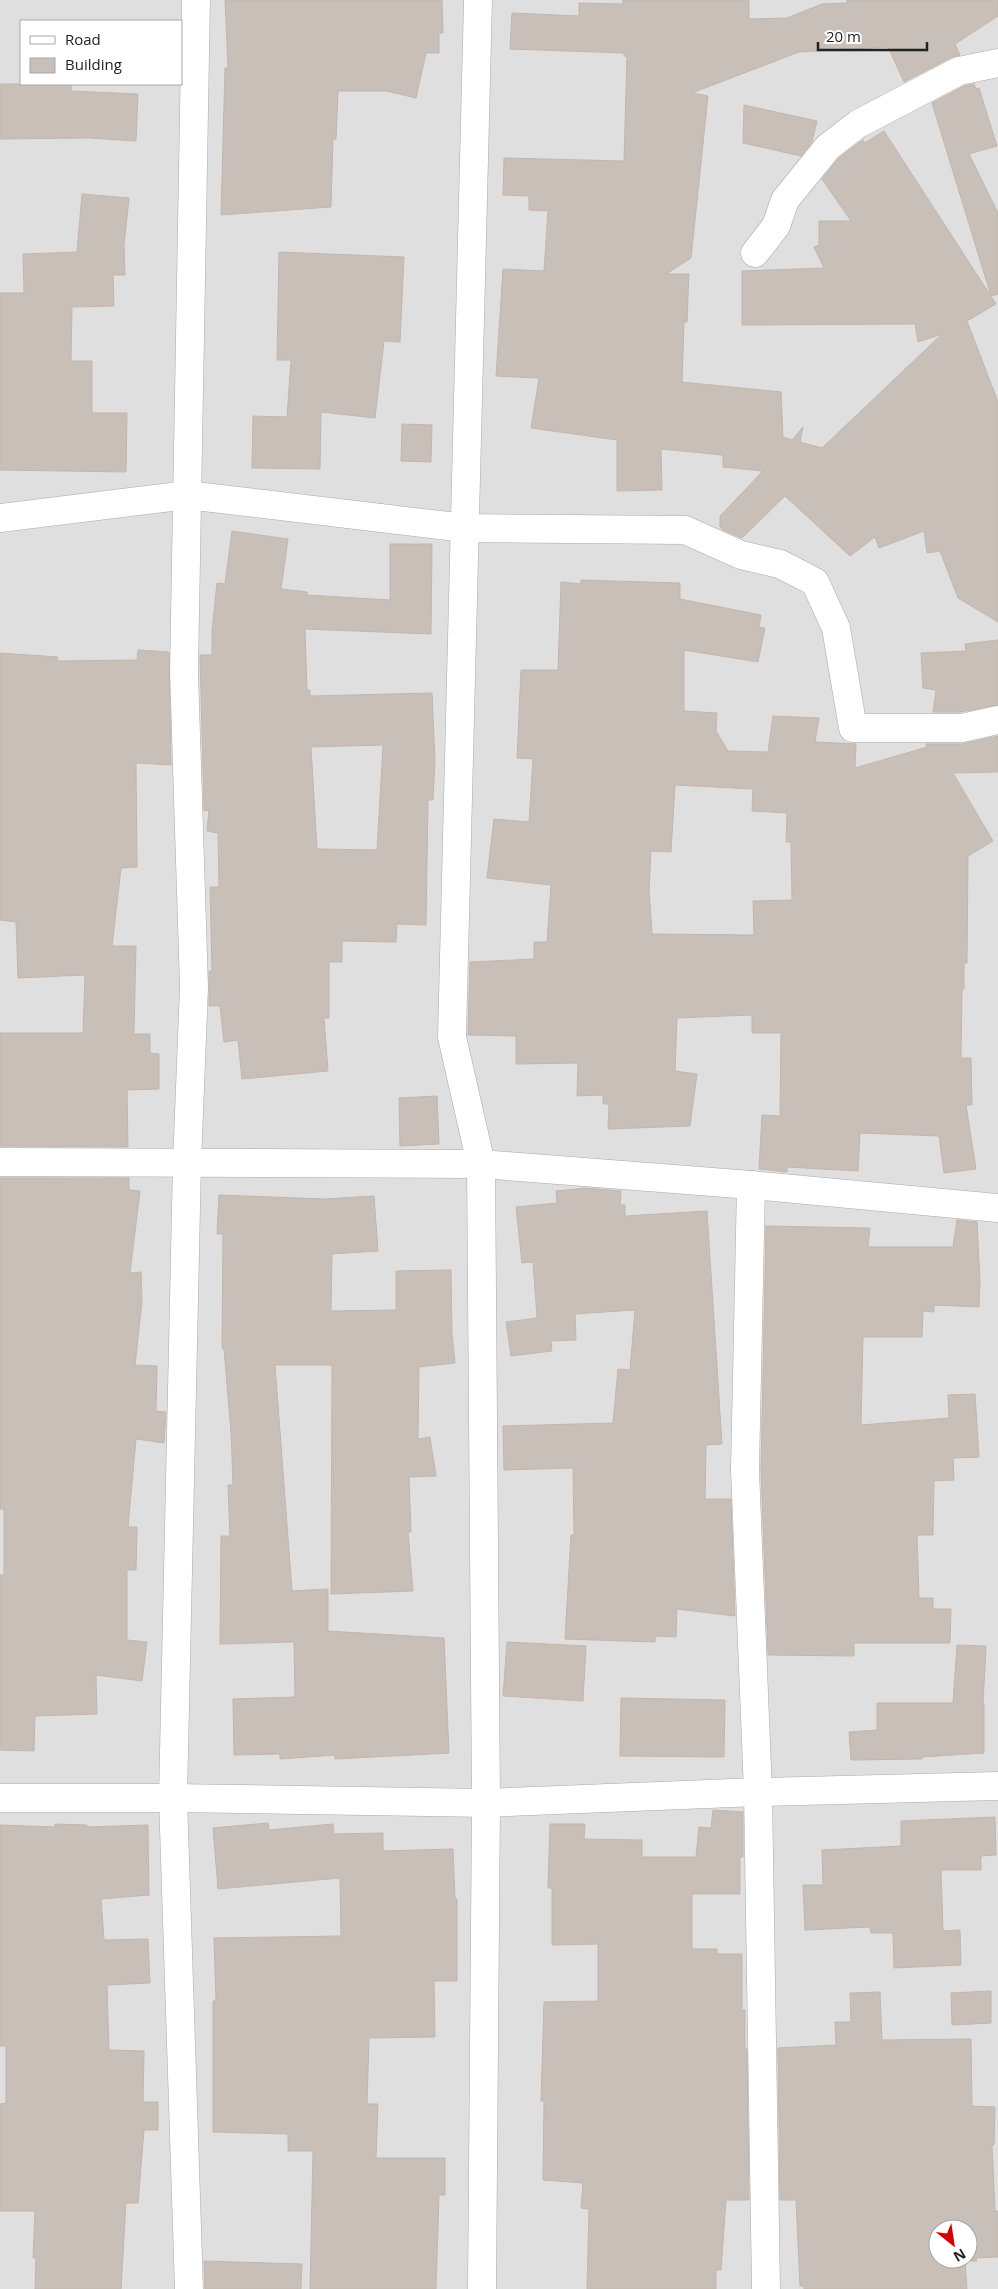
<svg xmlns="http://www.w3.org/2000/svg" width="998" height="2289" viewBox="0 0 998 2289" font-family="'Open Sans',sans-serif">
	<rect width="100%" height="100%" fill="#f2efe9"/>
	<path fill="#e0dfdf" fill-rule="evenodd" d="M0,0H998V2289H0ZM21,21H181V84H21ZM938,2229H968V2259H938Z"/>
	<g fill="#c7bfb8" stroke="#c4b6ab" fill-rule="evenodd">
		<polygon points="225,0 442,0 443,33 439,33 439,53 426,53 416,98 386,91 338,91 336,139 333,139 331,207 221,215 225,68 228,68"/>
		<polygon points="623,0 749,0 749,19 787,18 822,4 847,3 847,0 998,0 998,16 955,44 960,55 952,57 904,82 888,47 799,52 692,93 708,96 691,258 666,274 689,274 687,322 684,322 682,382 781,392 783,437 792,440 803,427 800,442 822,448 942,334 918,342 915,324 742,325 742,271 824,268 814,247 819,245 819,221 851,221 822,179 839,158 863,140 865,143 884,131 996,304 967,321 998,402 998,622 958,598 940,551 927,553 924,531 879,548 875,537 850,556 785,496 742,538 723,530 720,527 720,516 763,471 723,467 723,455 661,449 662,490 617,491 617,440 531,428 539,378 496,376 503,269 544,271 548,211 529,210 529,196 503,195 504,158 624,161 627,56 624,56 624,53 510,49 512,13 579,16 579,3 623,4"/>
		<polygon points="0,84 71,84 71,91 138,94 136,141 89,138 0,139"/>
		<polygon points="974,84 976,89 979,88 997,146 969,154 998,213 998,294 991,296 932,103 964,86"/>
		<polygon points="744,105 817,121 812,142 801,156 743,143"/>
		<polygon points="82,194 129,198 124,245 125,275 113,275 114,306 72,307 71,361 92,361 92,413 127,413 126,472 0,470 0,293 24,293 23,254 77,252"/>
		<polygon points="279,252 404,257 400,342 384,341 375,418 321,412 320,469 252,468 253,416 287,417 291,360 277,360"/>
		<polygon points="402,424 432,425 431,462 401,461"/>
		<path d="M232,531L288,539L281,589L307,592V595L390,600V544H432L431,634L305,629L307,690H310V696L432,693L435,761L433,800H428L426,925L397,924L396,942L342,941V962H329V1018H324L328,1071L242,1079L238,1040L224,1042L220,1006H209V971H212L210,887H219L218,833L207,831L209,810L204,811L200,655H212V630L217,583L225,584ZM383,745L377,850L317,849L311,747Z"/>
		<path d="M581,580L680,583V599L761,615L759,627L765,628L758,662L684,650V711L717,713L716,731L728,751L768,752L773,716L819,718L815,742L856,744L855,768L927,747L926,744H962L998,736V772L953,773L993,841L968,856L967,963H964V989H962L961,1058H971L972,1105H966L976,1169L944,1173L939,1136L860,1133L858,1171L787,1167V1172L759,1169L762,1115L780,1116L781,1033H752V1015L677,1018L675,1071L697,1074L690,1126L608,1129L609,1104H603V1095L577,1096L578,1063L516,1064V1036L468,1035L470,962L534,959V942H547L551,885L487,878L494,819L529,822L533,759L517,758L521,670H558L561,582L581,584ZM675,785L753,789L752,811L787,813L786,842H791L792,900L753,901L754,935L652,934L649,889L651,851L671,852Z"/>
		<polygon points="998,640 998,705 960,712 933,712 936,690 923,688 921,653 966,651 965,644"/>
		<polygon points="138,650 169,652 171,765 136,763 137,867 121,868 112,946 136,946 134,1034 150,1034 150,1053 159,1054 159,1089 127,1090 128,1147 0,1146 0,1033 83,1033 85,975 18,978 16,922 0,920 0,653 58,657 57,661 137,660"/>
		<polygon points="437,1096 439,1144 400,1146 399,1098"/>
		<polygon points="0,1178 129,1178 129,1190 140,1191 130,1273 141,1272 142,1302 135,1365 157,1366 156,1411 166,1412 164,1443 136,1439 128,1527 137,1527 136,1570 127,1570 127,1640 147,1642 142,1681 96,1675 97,1714 35,1716 34,1751 0,1750 0,1575 4,1575 4,1509 0,1509"/>
		<polygon points="586,1188 621,1191 620,1205 625,1205 625,1216 707,1211 722,1444 706,1445 705,1499 731,1499 735,1616 677,1609 676,1637 655,1636 655,1642 565,1639 571,1535 574,1535 573,1468 504,1470 503,1426 613,1423 618,1369 630,1370 635,1310 575,1314 576,1340 551,1341 552,1351 511,1356 506,1322 537,1318 533,1262 522,1263 516,1207 557,1203 556,1191"/>
		<polygon points="219,1195 324,1199 374,1196 378,1251 332,1254 331,1311 396,1310 396,1271 451,1270 452,1334 455,1363 419,1367 418,1439 430,1437 436,1476 409,1477 411,1532 408,1532 413,1591 331,1594 332,1365 275,1365 292,1591 328,1589 328,1631 444,1638 449,1753 335,1759 335,1755 280,1759 280,1754 234,1755 233,1699 295,1697 294,1642 220,1644 221,1536 230,1536 228,1485 233,1485 231,1432 224,1349 222,1349 223,1234 217,1234"/>
		<polygon points="957,1220 977,1222 980,1281 979,1307 934,1305 934,1312 923,1311 922,1337 863,1337 861,1425 949,1418 948,1395 975,1394 979,1457 953,1458 954,1480 934,1481 933,1535 917,1535 919,1598 933,1598 933,1609 951,1609 950,1643 854,1643 854,1656 768,1655 761,1470 766,1226 870,1228 868,1247 953,1247"/>
		<polygon points="507,1642 586,1646 583,1701 503,1696"/>
		<polygon points="957,1645 986,1646 983,1704 984,1704 984,1753 922,1757 922,1759 851,1760 849,1732 877,1730 877,1703 953,1703"/>
		<polygon points="621,1698 725,1700 724,1757 620,1756"/>
		<polygon points="713,1810 743,1812 743,1857 740,1857 740,1894 692,1894 692,1949 717,1949 717,1954 742,1954 742,2010 745,2010 745,2049 747,2049 749,2200 726,2200 721,2270 716,2270 716,2289 587,2289 589,2209 581,2208 583,2183 543,2180 544,2101 541,2101 544,2002 598,2001 598,1944 552,1945 552,1888 548,1888 550,1824 585,1824 584,1839 642,1840 642,1857 696,1857 699,1827 711,1828"/>
		<polygon points="995,1817 996,1855 981,1856 981,1870 941,1870 943,1931 960,1930 961,1965 894,1968 893,1933 871,1933 870,1927 805,1930 803,1885 823,1885 822,1850 901,1846 901,1821"/>
		<polygon points="268,1823 269,1830 333,1824 334,1834 383,1833 383,1851 453,1849 455,1899 457,1899 457,1981 434,1981 435,2037 369,2038 367,2104 378,2104 376,2158 445,2158 445,2195 439,2195 436,2289 310,2289 313,2151 288,2151 288,2134 213,2132 213,2001 216,2001 214,1938 341,1936 340,1878 218,1889 213,1828"/>
		<polygon points="55,1824 87,1825 87,1827 148,1825 149,1895 101,1899 104,1940 148,1939 150,1983 107,1985 109,2050 144,2051 143,2102 158,2102 158,2130 144,2130 138,2203 126,2203 121,2289 35,2289 36,2258 33,2258 35,2211 0,2211 0,2104 6,2103 6,2046 0,2046 0,1825 55,1827"/>
		<polygon points="991,1991 991,2023 952,2025 951,1993"/>
		<path d="M880,1992L882,2040L971,2039L972,2106L995,2107L994,2145H992L995,2211H998V2257L976,2258L977,2261H965L967,2289H804V2286H800L796,2200H780L778,2048L836,2045L835,2022H851L850,1993ZM938,2229H968V2259H938Z"/>
		<polygon points="204,2261 302,2264 301,2289 205,2289"/>
	</g>
	<g fill="none" stroke-linecap="round" stroke-linejoin="round">
		<defs>
			<g id="street">
				<polyline points="478,0 452,1037 481,1164 486,1803 482,2289"/>
				<polyline points="755,253 776,226 785,200 828,147 858,124 959,71 998,63"/>
				<polyline points="0,518 187,495 465,528 685,530 741,555 780,564 815,582 836,628 853,728 962,728 998,720"/>
				<polyline points="0,1162 481,1164 751,1185 998,1208"/>
				<polyline points="751,1185 745,1470 758,1792 766,2289"/>
				<polyline points="0,1798 173,1798 486,1803 758,1792 998,1786"/>
				<polyline points="189,2289 173,1798 187,1163 194,987 184,672 196,0"/>
			</g>
		</defs>
		<use href="#street" stroke="#a9a9a9" stroke-width="29"/>
		<use href="#street" stroke="#fff" stroke-width="28"/>
	</g>
	<rect x="20" y="20" width="162" height="65" fill="#ffffff" stroke="#a7a7a7"/>
	<rect x="30" y="36" width="25" height="8" fill="#ffffff" stroke="#a7a7a7"/>
	<text x="65" y="45" font-size="15" fill="#222222">Road</text>
	<rect x="30" y="58" width="25" height="15" fill="#c7bfb8" stroke="#a7a7a7"/>
	<text x="65" y="70" font-size="15" fill="#222222">Building</text>
	<g transform="translate(953 2244) rotate(150)"><circle r="24" fill="#ffffff" stroke="#a7a7a7"/>
	<path d="M0-4L9 19L0 12L-9 19Z" fill="#d40000"/>
	<text y="-8" font-size="14" font-weight="bold" text-anchor="middle" fill="#222222">N</text>
	</g>
	<path d="M818 42v8h109v-8" fill="none" stroke="#222222" stroke-width="2.5"/>
	<text x="826" y="42" font-size="15" fill="#222222" stroke="#ffffff" stroke-width="4" paint-order="stroke">20 m</text>
</svg>
